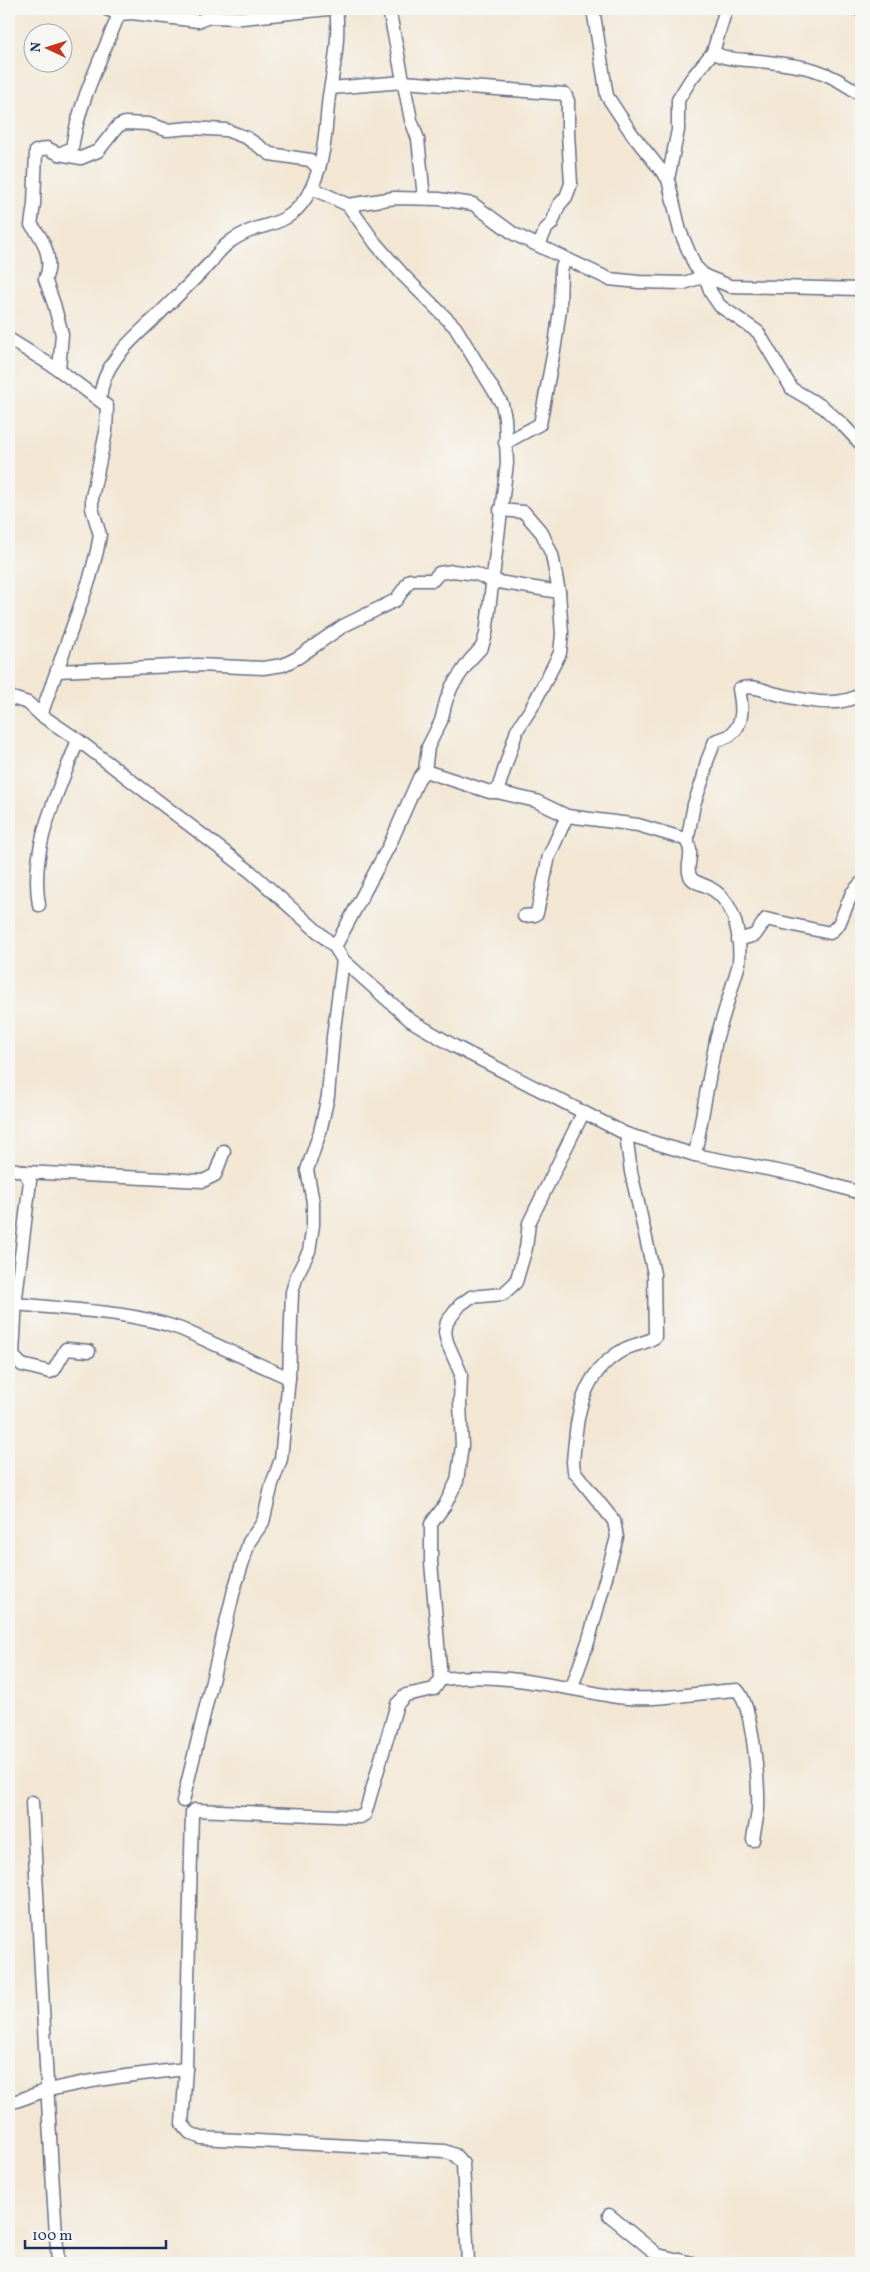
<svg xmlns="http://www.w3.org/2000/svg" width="870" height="2272" viewBox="0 0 870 2272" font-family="Vollkorn,serif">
	<rect width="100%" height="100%" fill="#f6f6f2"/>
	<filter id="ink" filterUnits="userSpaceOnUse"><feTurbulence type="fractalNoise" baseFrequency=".02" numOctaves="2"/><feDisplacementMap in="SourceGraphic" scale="10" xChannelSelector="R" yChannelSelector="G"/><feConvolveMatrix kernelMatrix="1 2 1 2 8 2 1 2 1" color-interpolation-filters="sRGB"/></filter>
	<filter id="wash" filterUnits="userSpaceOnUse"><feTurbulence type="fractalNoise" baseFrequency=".0096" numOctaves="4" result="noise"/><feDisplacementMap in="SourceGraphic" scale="20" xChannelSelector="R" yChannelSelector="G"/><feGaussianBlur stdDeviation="1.12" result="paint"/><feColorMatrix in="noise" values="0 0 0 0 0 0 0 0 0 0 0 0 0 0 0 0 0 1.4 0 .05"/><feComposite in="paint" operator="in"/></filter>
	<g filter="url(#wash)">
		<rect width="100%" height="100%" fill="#f3e7d4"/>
	</g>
	<g filter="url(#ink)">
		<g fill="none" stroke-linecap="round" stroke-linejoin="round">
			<defs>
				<g id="minor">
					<polyline points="106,9 119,14 132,13 198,21 210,17 242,18 328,9"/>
					<polyline points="389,9 411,120 418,139 424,198"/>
					<polyline points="593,9 607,96 632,134 668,179 680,231 695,266 705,276 711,293 720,306 758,332 792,389 823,407 844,426 861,444"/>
					<polyline points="858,9 861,11"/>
					<path d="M713,52C728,61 742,59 759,61C804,66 823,67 861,95"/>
					<polyline points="331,88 403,82 565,94 568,101 568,133 571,184 566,197 559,205 552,223 546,229 539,245"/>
					<polyline points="59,154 81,158 98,151 118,126 125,123 148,124 167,130 190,128 226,130 247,138 270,154 310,160 319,169"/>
					<polyline points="668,179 678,130 678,100 691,79 713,52 726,9"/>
					<polyline points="312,188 348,205 376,244 404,276 455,327 502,404 505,418 507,463 486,634 482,647 470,660 452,686 446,701 441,721 428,747 425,771 419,778 390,844 335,947"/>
					<polyline points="348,205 395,198 439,199 473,204 514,234 609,279 639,282 684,283 705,276 730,286 861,289"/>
					<polyline points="9,339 59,370 107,406 106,432 92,497 92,508 100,535 97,551 90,578 41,715"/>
					<path d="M59,370L62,334L54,304L45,279C54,262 44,238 31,225L34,204L36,151L47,148L59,154L72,148C79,101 102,57 119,14"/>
					<path d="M100,400C102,362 133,339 159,314C176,297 194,280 211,262C223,245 235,236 255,229C267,225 280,223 290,215C304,205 313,187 318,171C326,147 326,120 329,96C334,67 340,37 336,9"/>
					<polyline points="505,443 540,424 555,345 560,309 561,269 566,260"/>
					<polyline points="57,671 198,665 263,668 283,665 297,658 343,626 396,600 410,580 433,580 439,573 453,571 476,574 492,581 559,592"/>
					<polyline points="9,697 28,703 41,715 78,740 251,872 335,947 343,960 410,1020 454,1046 626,1134 695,1155 798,1175 861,1193"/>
					<polyline points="425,771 490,792 497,792 536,801 567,816 638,825 688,840"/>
					<polyline points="497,792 517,730 532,707 560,653 562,634 559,592 552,555 542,533 524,512 500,510"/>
					<path d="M39,905C29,847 58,793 78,740"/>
					<polyline points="524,916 535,915 537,913 549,856 567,816"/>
					<polyline points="738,940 755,935 766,919 830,933 839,924 852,893 861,883"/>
					<path d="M695,1155L716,1040L739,964C741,938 736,902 710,888C704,884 693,883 690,876C685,865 695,855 687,842L694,804L703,779L707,761L715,741C720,739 726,738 730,735C745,724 742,705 739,689C753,684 764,691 777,694C802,700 839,709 861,694"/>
					<polyline points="9,1168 24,1172 30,1181 16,1297 13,1356 22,1365 50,1372 54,1370 66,1349 89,1351"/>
					<polyline points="24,1172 203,1181 215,1175 224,1151"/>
					<path d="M16,1304C71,1310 129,1311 181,1329L289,1378"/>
					<path d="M441,1679C501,1672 553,1686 611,1696C649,1703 699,1692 737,1690C753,1704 759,1787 758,1810C757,1820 754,1830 753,1840"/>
					<path d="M572,1687L589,1639L617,1537L614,1521L574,1471L573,1462C577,1418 579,1375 623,1350C633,1344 645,1344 655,1337L654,1274L631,1172L626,1134"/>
					<polyline points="183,1801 234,1590 249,1542 263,1522 272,1484 281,1459 289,1378 292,1292 297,1275 309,1251 313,1225 313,1202 307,1170 320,1132 328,1096 333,1037 343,960"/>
					<path d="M32,1802C41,1956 47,2110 58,2263"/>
					<path d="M9,2103C23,2100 35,2093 49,2090C94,2079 139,2074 186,2069"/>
					<polyline points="609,2215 658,2255 692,2263"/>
					<polyline points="468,2263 463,2164 455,2155 444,2151 201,2138 190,2133 182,2124 186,2069 192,1812 195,1810 360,1817 365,1814 397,1704 406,1695 434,1689 441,1679 431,1562 431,1524 445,1505 457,1481 462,1446 460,1403 461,1374 447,1342 445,1332 447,1322 460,1305 471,1297 503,1294 516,1282 526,1248 529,1223 583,1113"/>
				</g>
			</defs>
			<use href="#minor" stroke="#676f87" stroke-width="15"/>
			<use href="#minor" stroke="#fff" stroke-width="12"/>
		</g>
	</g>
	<rect width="870" height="2272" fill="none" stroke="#f6f6f2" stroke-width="30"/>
	<g transform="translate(48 48) rotate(274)"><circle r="24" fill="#f6f6f2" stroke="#9ea6b7"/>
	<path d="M0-4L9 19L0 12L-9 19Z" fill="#c8321e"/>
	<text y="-8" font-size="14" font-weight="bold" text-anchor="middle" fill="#1b2f5e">N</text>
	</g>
	<path d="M25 2240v8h141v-8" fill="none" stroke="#1b2f5e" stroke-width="2.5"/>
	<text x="32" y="2240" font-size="15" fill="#1b2f5e" stroke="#f6f6f2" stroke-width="4" paint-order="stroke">100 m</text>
</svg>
